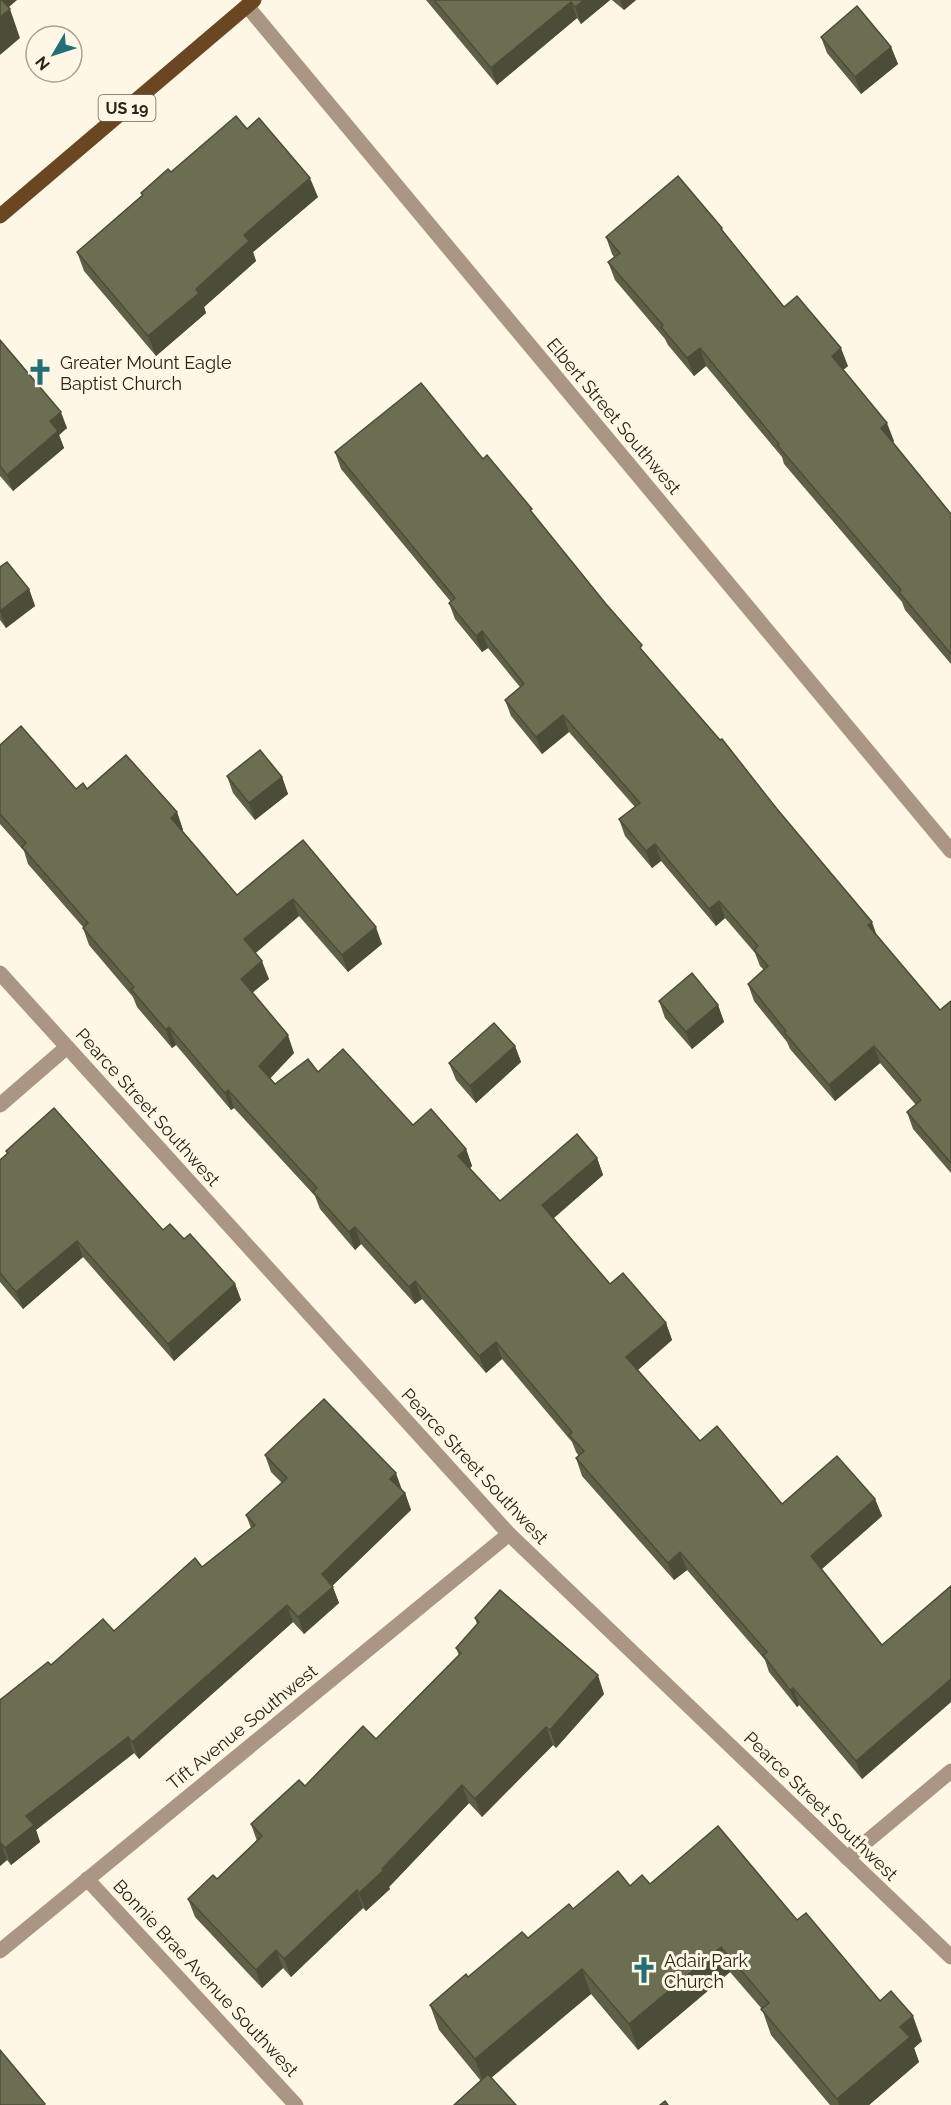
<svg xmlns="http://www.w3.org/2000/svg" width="951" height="2105" viewBox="0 0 951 2105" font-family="Raleway,sans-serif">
	<rect width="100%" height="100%" fill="#fff7e5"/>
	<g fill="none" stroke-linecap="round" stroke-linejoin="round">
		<g stroke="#ab9683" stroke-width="15">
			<polyline points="247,6 951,851"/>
			<polyline points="0,973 509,1534 951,1957"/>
			<polyline points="0,1105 67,1047"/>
			<polyline points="847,1858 951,1771"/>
			<polyline points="87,1879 296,2105"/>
			<polyline points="0,1951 509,1534"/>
		</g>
		<polyline stroke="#6a4622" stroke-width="15" points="0,216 254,0"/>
	</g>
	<g fill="#5d5f47">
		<polygon points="426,0 610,0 581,24 577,18 497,85"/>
		<polygon points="612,0 636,0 624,10"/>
		<polygon points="821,37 891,47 898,64 861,94 827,53"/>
		<polygon points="247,129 318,197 253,252 256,261 204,307 206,313 156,356 84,271 77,252 142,195 141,193 171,172"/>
		<polygon points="722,228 724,234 784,307 848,366 843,370 894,441 893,442 951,514 951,664 905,610 902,602 784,464 782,457 706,366 694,376 668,345 665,339 615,280 608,262 614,257 612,254 606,237"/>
		<polygon points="0,341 67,428 59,435 64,448 13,491 0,476"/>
		<polygon points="335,452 483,459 534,515 645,654 777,809 876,935 940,1010 951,1001 951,1173 913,1129 907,1112 916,1105 880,1063 835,1101 790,1049 787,1042 754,1001 748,984 764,970 760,966 755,953 725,918 716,926 661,861 652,868 625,836 619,819 635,807 569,732 542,754 511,716 505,700 520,687 488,648 482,652 455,619 449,603 451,602 341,469"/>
		<polygon points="0,567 29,589 35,606 6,628 0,620"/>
		<polygon points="0,745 76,789 87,789 177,812 183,830 182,831 237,895 303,840 382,944 348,972 299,916 255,953 269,979 252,993 294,1053 270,1078 275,1084 318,1072 413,1125 466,1149 472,1166 470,1168 500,1201 597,1158 603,1175 554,1218 610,1284 666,1323 672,1340 638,1370 700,1441 782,1504 875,1499 882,1516 822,1569 882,1645 951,1586 951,1702 862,1779 799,1705 797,1707 769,1672 765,1660 687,1570 674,1580 582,1476 576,1458 579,1456 576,1452 572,1442 502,1359 486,1373 422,1299 415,1304 361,1244 355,1250 320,1209 315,1196 234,1108 231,1110 176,1045 172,1048 137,1007 133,997 89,945 83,928 83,927 28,864 24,851 0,824"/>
		<polygon points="227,776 282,777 288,794 255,820 233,793"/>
		<polygon points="659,1001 718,1005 724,1022 692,1049 665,1018"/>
		<polygon points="515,1046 521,1062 476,1103 456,1080 449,1063"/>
		<polygon points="6,1151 163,1230 184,1239 235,1284 241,1300 174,1361 83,1257 23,1309 0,1282 0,1160 7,1154"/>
		<polygon points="265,1455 402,1490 405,1493 411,1510 332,1586 339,1603 304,1634 293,1622 139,1759 134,1753 36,1830 40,1842 11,1865 7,1860 0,1866 0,1700 51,1665 114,1631 202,1567 251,1528 246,1515 282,1483 271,1472"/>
		<polygon points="475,1618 604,1694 556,1748 553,1745 482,1817 469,1803 389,1887 390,1889 366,1911 363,1908 291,1977 283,1968 262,1988 195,1917 188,1899 217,1879 257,1841 251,1824 376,1739 459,1655 456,1648 477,1624"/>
		<polygon points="650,1884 797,1920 922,2041 914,2048 919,2062 869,2105 830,2105 771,2035 762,2009 730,1972 638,2050 591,1994 481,2081 439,2030 430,2005 468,1977 573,1909 630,1886"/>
	</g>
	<g fill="#4c4d39">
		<polygon points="0,0 17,0 1,14"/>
		<polygon points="584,0 610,0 581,24 575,7"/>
		<polygon points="620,0 636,0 624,10"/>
		<polygon points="571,2 577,18 497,85 491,68"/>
		<polygon points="10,9 20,38 0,55 0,17"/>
		<polygon points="891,47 898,64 861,94 855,77"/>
		<polygon points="310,178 318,197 253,252 256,261 204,307 206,313 156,356 148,336 196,289 244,235"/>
		<polygon points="700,348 706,366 694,376 687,358"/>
		<polygon points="841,348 848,366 838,374 832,356"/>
		<polygon points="61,412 67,428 59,435 64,448 13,491 7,475 50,421"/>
		<polygon points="887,423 894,441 888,446 881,428"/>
		<polygon points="29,589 35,606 6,628 0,611"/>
		<polygon points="482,631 488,648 482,652 476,636"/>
		<polygon points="563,715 569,732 542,754 536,737"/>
		<polygon points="282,777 288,794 255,820 249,803"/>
		<polygon points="177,812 183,830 177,835 171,818"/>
		<polygon points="655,844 661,861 652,868 646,851"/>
		<polygon points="293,899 299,916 251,957 244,939"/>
		<polygon points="719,901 725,918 716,926 709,909"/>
		<polygon points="872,922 878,939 868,925"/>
		<polygon points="376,927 382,944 348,972 342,955"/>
		<polygon points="262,961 269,979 247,997 241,979"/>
		<polygon points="718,1005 724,1022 692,1049 686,1032"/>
		<polygon points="169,1027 176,1045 172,1048 166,1030"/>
		<polygon points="288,1035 294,1053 265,1084 259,1066"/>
		<polygon points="515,1046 521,1062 476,1103 470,1086"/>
		<polygon points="874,1046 880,1063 835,1101 829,1085"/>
		<polygon points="228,1090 234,1108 231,1110 225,1093"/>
		<polygon points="466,1149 472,1166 465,1173 458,1156"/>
		<polygon points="597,1158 603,1175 549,1222 542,1205"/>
		<polygon points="355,1227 361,1244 355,1250 349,1232"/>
		<polygon points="77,1241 83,1257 23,1309 16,1292"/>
		<polygon points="415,1281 422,1299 415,1304 409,1287"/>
		<polygon points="235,1284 241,1300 174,1361 168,1344"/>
		<polygon points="666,1323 672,1340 633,1374 626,1357"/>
		<polygon points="496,1342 502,1359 486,1373 479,1356"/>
		<polygon points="396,1473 402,1490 396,1495 390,1479"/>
		<polygon points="405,1493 411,1510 328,1590 322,1574"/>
		<polygon points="875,1499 882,1516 817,1573 811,1556"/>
		<polygon points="680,1552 687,1570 674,1580 668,1563"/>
		<polygon points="333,1587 339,1603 304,1634 298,1617"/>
		<polygon points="287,1605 293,1622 139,1759 132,1742"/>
		<polygon points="598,1675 604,1694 556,1748 550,1730"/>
		<polygon points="951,1679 951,1702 862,1779 856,1761"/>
		<polygon points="793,1688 799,1705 797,1707 790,1690"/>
		<polygon points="546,1727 553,1745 482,1817 475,1799"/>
		<polygon points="128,1737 134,1753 36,1830 40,1842 11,1865 5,1848 26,1816"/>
		<polygon points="462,1785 469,1803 389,1887 390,1889 366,1911 359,1893"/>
		<polygon points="1,1843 7,1860 0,1866 0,1844"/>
		<polygon points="357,1890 363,1908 291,1977 284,1959"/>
		<polygon points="721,1947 730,1972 638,2050 629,2024"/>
		<polygon points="276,1950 283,1968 262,1988 256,1970"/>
		<polygon points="582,1969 591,1994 484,2084 475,2059"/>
		<polygon points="913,2016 922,2041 914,2048 919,2062 869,2105 839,2105 837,2099 900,2027"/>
	</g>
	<g fill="#6c6e52" stroke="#4c4d39" stroke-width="1.5">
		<polygon points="0,0 2,0 10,9 0,17"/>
		<polygon points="434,0 584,0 575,7 571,2 491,68"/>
		<polygon points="857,6 891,47 855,77 821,37"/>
		<polygon points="236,116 247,129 259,118 310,178 244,235 249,241 196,289 199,293 148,336 77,252 143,195 141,193 168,169 171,172"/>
		<polygon points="678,176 722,228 721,229 784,307 797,296 841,348 832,356 887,423 881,428 951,514 951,654 899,592 901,590 778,446 779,444 700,348 687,358 661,327 663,325 608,262 620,253 606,237"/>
		<polygon points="0,340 61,412 50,421 58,431 7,475 0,466"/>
		<polygon points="421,383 483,459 487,455 532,509 530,510 606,604 642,645 640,648 720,740 722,739 777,809 872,922 868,925 940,1010 951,1001 951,1163 907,1112 921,1100 874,1046 829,1085 784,1032 786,1031 748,984 768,966 754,950 758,946 719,901 709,909 655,844 646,851 619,819 640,803 563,715 536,737 505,700 524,684 482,631 476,636 449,603 455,598 335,452"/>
		<polygon points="7,562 29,589 0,611 0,567"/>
		<polygon points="21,726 76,789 83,783 87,789 126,755 177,812 171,818 237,895 303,840 376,927 342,955 293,899 244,939 262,961 241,979 288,1035 259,1066 275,1084 308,1059 318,1072 343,1049 413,1125 431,1109 466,1149 458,1156 500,1201 577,1134 597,1158 542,1205 610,1284 623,1273 666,1323 626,1357 700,1441 717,1426 782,1504 837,1456 875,1499 811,1556 882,1645 951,1586 951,1679 856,1761 793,1688 790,1690 763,1655 767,1652 680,1552 668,1563 576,1458 584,1451 569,1435 572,1432 496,1342 479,1356 415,1281 409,1287 355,1227 349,1232 313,1192 317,1188 228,1090 225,1093 169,1027 166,1030 131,989 134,987 83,928 88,923 22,847 26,843 0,814 0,745"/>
		<polygon points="260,750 282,777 249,803 227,776"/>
		<polygon points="692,973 718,1005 686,1032 659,1001"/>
		<polygon points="494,1023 515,1046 470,1086 449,1063"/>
		<polygon points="54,1108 163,1230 170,1224 184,1239 190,1234 235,1284 168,1344 77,1241 16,1292 0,1273 0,1160 8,1153 6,1151"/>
		<polygon points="324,1399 396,1473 390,1479 405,1493 322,1574 333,1587 298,1617 287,1605 132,1742 128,1737 26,1816 34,1825 5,1848 1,1843 0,1844 0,1700 48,1662 51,1665 103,1619 114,1631 195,1558 202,1567 255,1525 246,1515 287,1478 265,1455"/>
		<polygon points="500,1590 598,1675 550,1730 546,1727 475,1799 462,1785 382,1869 383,1871 359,1893 357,1890 284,1959 276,1950 256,1970 188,1899 213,1875 217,1879 262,1836 251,1824 299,1780 305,1786 363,1726 376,1739 461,1653 456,1648 479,1622 475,1618"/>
		<polygon points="718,1826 797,1920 806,1913 880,2001 891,1991 913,2016 900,2027 910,2037 837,2099 761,2009 769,2003 721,1947 629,2024 582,1969 475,2059 430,2005 466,1974 468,1977 522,1932 528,1938 569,1904 573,1909 618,1871 630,1886 642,1875 650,1884"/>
		<polygon points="0,2050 45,2104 44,2105 0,2105"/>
		<polygon points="488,2074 516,2105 454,2105"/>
		<polygon points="665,2101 668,2105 660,2105"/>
	</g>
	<defs>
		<symbol id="church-bare" viewBox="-9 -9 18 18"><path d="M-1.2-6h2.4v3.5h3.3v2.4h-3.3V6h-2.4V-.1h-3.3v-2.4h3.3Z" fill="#246e77" stroke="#fff7e5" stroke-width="2.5" paint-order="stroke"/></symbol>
	</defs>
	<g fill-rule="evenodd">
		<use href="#church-bare" x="21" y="353" width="38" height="38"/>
		<use href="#church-bare" x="625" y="1951" width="38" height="38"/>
	</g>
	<g text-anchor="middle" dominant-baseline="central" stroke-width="6" stroke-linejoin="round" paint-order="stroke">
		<rect fill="#fff7e5" stroke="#686356" stroke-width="1.5" x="98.5" y="95" width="57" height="26" rx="4.5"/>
		<g font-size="16" font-weight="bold" fill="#282318">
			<text x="127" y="108">US 19</text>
		</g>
		<g font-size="18" fill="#282318" stroke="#fff7e5" text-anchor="start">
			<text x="60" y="362">Greater Mount Eagle<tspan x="60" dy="21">Baptist Church</tspan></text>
			<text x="664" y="1960">Adair Park<tspan x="664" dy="21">Church</tspan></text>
		</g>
		<g font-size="18" fill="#282318" stroke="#fff7e5">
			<text transform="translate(614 416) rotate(50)">Elbert Street Southwest</text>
			<text transform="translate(148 1107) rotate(48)">Pearce Street Southwest</text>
			<text transform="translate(475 1466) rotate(47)">Pearce Street Southwest</text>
			<text transform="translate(242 1727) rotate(-39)">Tift Avenue Southwest</text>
			<text transform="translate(821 1806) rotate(44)">Pearce Street Southwest</text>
			<text transform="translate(206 1978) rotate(47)">Bonnie Brae Avenue Southwest</text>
		</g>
	</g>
	<g transform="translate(54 54) rotate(231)"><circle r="28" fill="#fff7e5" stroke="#a9a293" stroke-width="1.5"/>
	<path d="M0-4.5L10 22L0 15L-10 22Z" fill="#246e77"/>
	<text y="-9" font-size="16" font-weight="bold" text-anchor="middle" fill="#282318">N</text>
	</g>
</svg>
